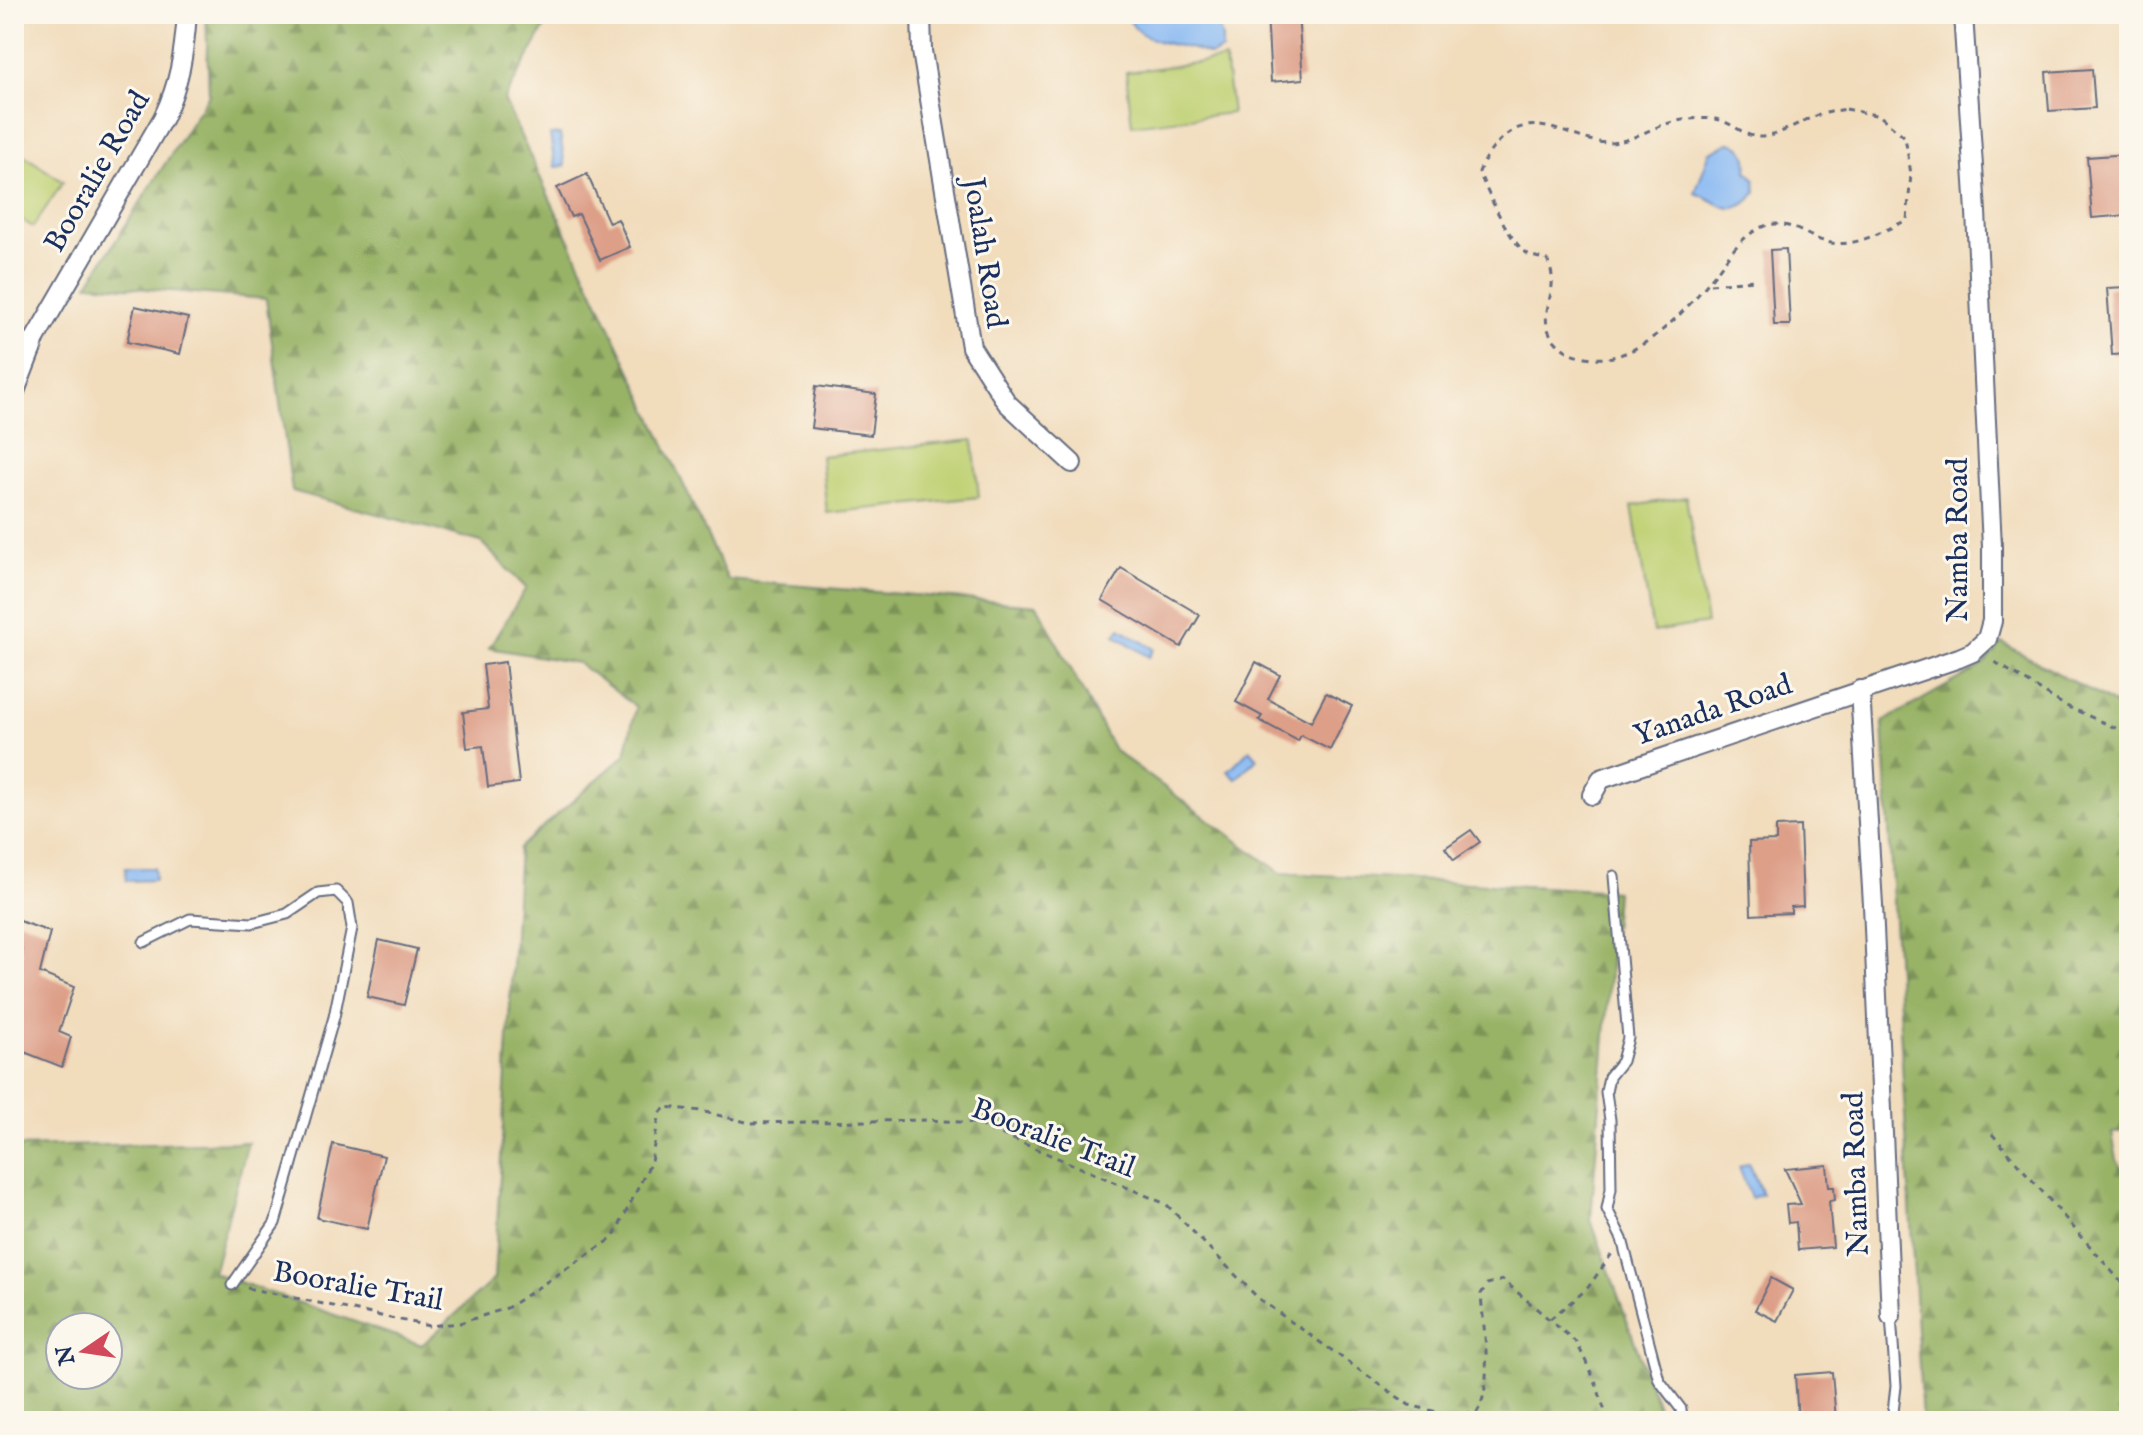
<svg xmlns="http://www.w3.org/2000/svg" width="2143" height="1435" viewBox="0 0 2143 1435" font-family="'IM FELL English',serif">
	<defs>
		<pattern id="forest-firs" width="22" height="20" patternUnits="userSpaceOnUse" patternTransform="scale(2)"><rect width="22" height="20" fill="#98b366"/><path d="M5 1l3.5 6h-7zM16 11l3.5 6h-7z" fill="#7b9257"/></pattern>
	</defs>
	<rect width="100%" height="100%" fill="#fbf7ec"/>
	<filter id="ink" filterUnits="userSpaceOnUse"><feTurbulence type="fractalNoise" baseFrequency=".0125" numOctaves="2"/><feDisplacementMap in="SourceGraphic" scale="16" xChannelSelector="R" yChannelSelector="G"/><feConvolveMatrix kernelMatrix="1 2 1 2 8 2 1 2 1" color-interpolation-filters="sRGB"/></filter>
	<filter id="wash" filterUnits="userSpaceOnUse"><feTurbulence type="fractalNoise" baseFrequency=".006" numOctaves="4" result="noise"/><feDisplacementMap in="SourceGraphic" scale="32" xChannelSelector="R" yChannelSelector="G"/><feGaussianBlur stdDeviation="1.8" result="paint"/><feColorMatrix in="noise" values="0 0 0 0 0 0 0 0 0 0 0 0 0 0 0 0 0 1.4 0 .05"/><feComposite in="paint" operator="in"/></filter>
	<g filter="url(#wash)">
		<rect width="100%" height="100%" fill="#f1dcbc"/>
		<g fill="#c0d174" stroke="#6e8069" stroke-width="2">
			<polygon points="1225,59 1232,113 1132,125 1126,72"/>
			<polygon points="14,148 63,182 33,227 14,215"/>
			<polygon points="973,440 979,497 827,513 821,456"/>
			<polygon points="1686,497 1707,623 1653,632 1632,506"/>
		</g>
		<g fill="url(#forest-firs)" stroke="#5a7162" stroke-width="2" fill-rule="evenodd">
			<path d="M206,14H552L504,100L728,580L1037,605L1114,750L1281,873L1616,891L1591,1220L1663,1421H14V1147L248,1142L213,1273L422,1345L494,1279L519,848L625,755L636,707L578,663L489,648L526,588L481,542L292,491L266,299L88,284L209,95ZM60,1327H108V1375H60Z"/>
			<polygon points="2002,643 2129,712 2129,1130 2112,1133 2117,1160 2129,1181 2129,1421 1922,1421 1883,722 1983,665"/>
		</g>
		<g fill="#86b8f3" stroke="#5074a8" stroke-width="2">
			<path d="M1127,14H1214L1222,38V50L1210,55C1182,41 1138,49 1127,14Z"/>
			<polygon points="560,134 565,166 555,167 550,135"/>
			<path d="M1731,142C1746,147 1749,157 1747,171L1755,179L1756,193C1729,223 1722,201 1695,193L1710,152Z"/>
			<polygon points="1120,628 1154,649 1149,657 1115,635"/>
			<polygon points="1250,749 1258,758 1236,779 1228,771"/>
			<polygon points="125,868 154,868 155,880 126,881"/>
			<polygon points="1749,1163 1762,1194 1751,1198 1739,1167"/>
		</g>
		<g id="blocks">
			<g fill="#dd9f88">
				<polygon points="1267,14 1298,14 1303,79 1271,82"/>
				<polygon points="2092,69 2095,108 2049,111 2046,72"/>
				<polygon points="2129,154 2129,215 2092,218 2087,157"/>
				<polygon points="587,174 609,223 618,219 630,247 600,260 579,214 571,217 557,188"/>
				<polygon points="1786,249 1790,325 1774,325 1770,250"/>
				<polygon points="2127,287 2129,354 2112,355 2107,288"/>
				<polygon points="135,306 188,318 180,354 127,342"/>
				<polygon points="816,386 876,394 871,435 811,428"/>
				<polygon points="1121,568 1200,615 1181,647 1102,600"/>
				<polygon points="505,662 519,783 488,787 483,746 467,748 463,712 488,709 483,665"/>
				<polygon points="1256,662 1280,675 1268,699 1311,722 1326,693 1352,706 1330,750 1301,735 1298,741 1259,720 1262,716 1236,702"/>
				<polygon points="1800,826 1803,906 1791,907 1791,913 1751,915 1749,842 1776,841 1776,827"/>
				<polygon points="1471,830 1480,842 1454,860 1445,848"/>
				<polygon points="14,919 50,932 40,973 74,987 59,1032 71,1037 62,1067 14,1048 14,973 22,950 14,947"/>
				<polygon points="379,940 417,949 404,1005 367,997"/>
				<polygon points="333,1144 384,1156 367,1229 317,1218"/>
				<polygon points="1827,1165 1829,1187 1834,1187 1835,1200 1829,1201 1833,1247 1798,1250 1796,1222 1788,1223 1786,1205 1801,1204 1785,1169"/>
				<polygon points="1771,1278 1793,1290 1777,1321 1755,1310"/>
				<polygon points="1832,1372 1836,1421 1798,1421 1795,1375"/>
			</g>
		</g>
	</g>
	<g filter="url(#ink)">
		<use href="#blocks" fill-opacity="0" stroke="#666c7f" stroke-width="2"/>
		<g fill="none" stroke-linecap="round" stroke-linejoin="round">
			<defs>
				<g id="lane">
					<polyline points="1614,876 1628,1038 1622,1061 1609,1077 1606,1092 1610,1120 1611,1189 1607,1209 1622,1239 1659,1380 1681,1409 1682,1421"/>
					<polyline points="144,942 190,919 252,923 287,914 318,893 336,891 348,903 352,928 334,1017 275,1223 232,1285"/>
					<polyline points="1891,1316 1896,1386 1892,1421"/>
				</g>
				<g id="street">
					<polyline points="921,14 922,51 971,347 1007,403 1072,463"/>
					<polyline points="14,335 31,350"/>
					<path d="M14,394L36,337L163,118C180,83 184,53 187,14"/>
					<polyline points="1860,690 1873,905 1891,1316"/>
					<polyline points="1592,795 1601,779 1959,658 1973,652 1987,639 1992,621 1992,547 1976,212 1963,14"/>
				</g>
			</defs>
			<use href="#lane" stroke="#666c7f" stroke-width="13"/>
			<use href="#street" stroke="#666c7f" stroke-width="22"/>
			<g stroke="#666c7f" stroke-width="3" stroke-dasharray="6 6" stroke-linecap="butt">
				<path d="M1846,109L1880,116L1905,137L1911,174L1907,220C1883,231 1857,247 1831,243C1807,239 1788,216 1762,227C1737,238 1724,264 1707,284C1682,315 1636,363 1593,358C1578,356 1565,353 1555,341C1532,314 1564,292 1547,260C1541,258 1533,257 1528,254C1510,244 1487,191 1479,172C1486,155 1498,139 1514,130C1544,115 1579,143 1609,143C1627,142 1640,134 1655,128C1674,120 1695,117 1715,119C1731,121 1744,137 1760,137C1778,137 1794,124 1811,118C1822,113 1835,111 1846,109Z"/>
				<polyline points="1710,284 1754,280"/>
				<polyline points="1995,662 2064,705 2129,734"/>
				<polyline points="1992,1134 2129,1291"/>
				<path d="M247,1288L429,1326L460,1323L507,1308L613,1238L651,1162L658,1122L661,1112L666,1107L701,1111L750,1123L929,1120L975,1123L1166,1204L1259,1299L1409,1405L1453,1416L1477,1412C1494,1385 1483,1326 1481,1294L1487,1284L1503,1280L1577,1343L1596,1383L1608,1421"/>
				<polyline points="1550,1319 1587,1289 1613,1252"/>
			</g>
			<use href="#lane" stroke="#fff" stroke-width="9"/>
			<use href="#street" stroke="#fff" stroke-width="18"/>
		</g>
	</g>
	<g text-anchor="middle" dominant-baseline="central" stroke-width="6" stroke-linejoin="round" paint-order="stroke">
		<g font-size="30" fill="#1b2f5e" stroke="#fbf7ec">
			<text transform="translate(98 172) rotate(-60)">Booralie Road</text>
			<text transform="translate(984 253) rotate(81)">Joalah Road</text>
			<text transform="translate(1959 540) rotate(-90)">Namba Road</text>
			<text transform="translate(1713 711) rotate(-19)">Yanada Road</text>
			<text transform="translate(1053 1139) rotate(21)">Booralie Trail</text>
			<text transform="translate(1857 1174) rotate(-92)">Namba Road</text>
			<text transform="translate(358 1287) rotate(10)">Booralie Trail</text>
		</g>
	</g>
	<rect width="2143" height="1435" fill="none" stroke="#fbf7ec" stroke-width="48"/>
	<g transform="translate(84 1351) rotate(257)"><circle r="38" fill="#fbf7ec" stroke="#a1a7b3" stroke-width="2"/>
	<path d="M0-6L14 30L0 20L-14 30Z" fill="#d1495b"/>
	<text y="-12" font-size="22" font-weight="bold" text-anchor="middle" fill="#1b2f5e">N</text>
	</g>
</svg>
